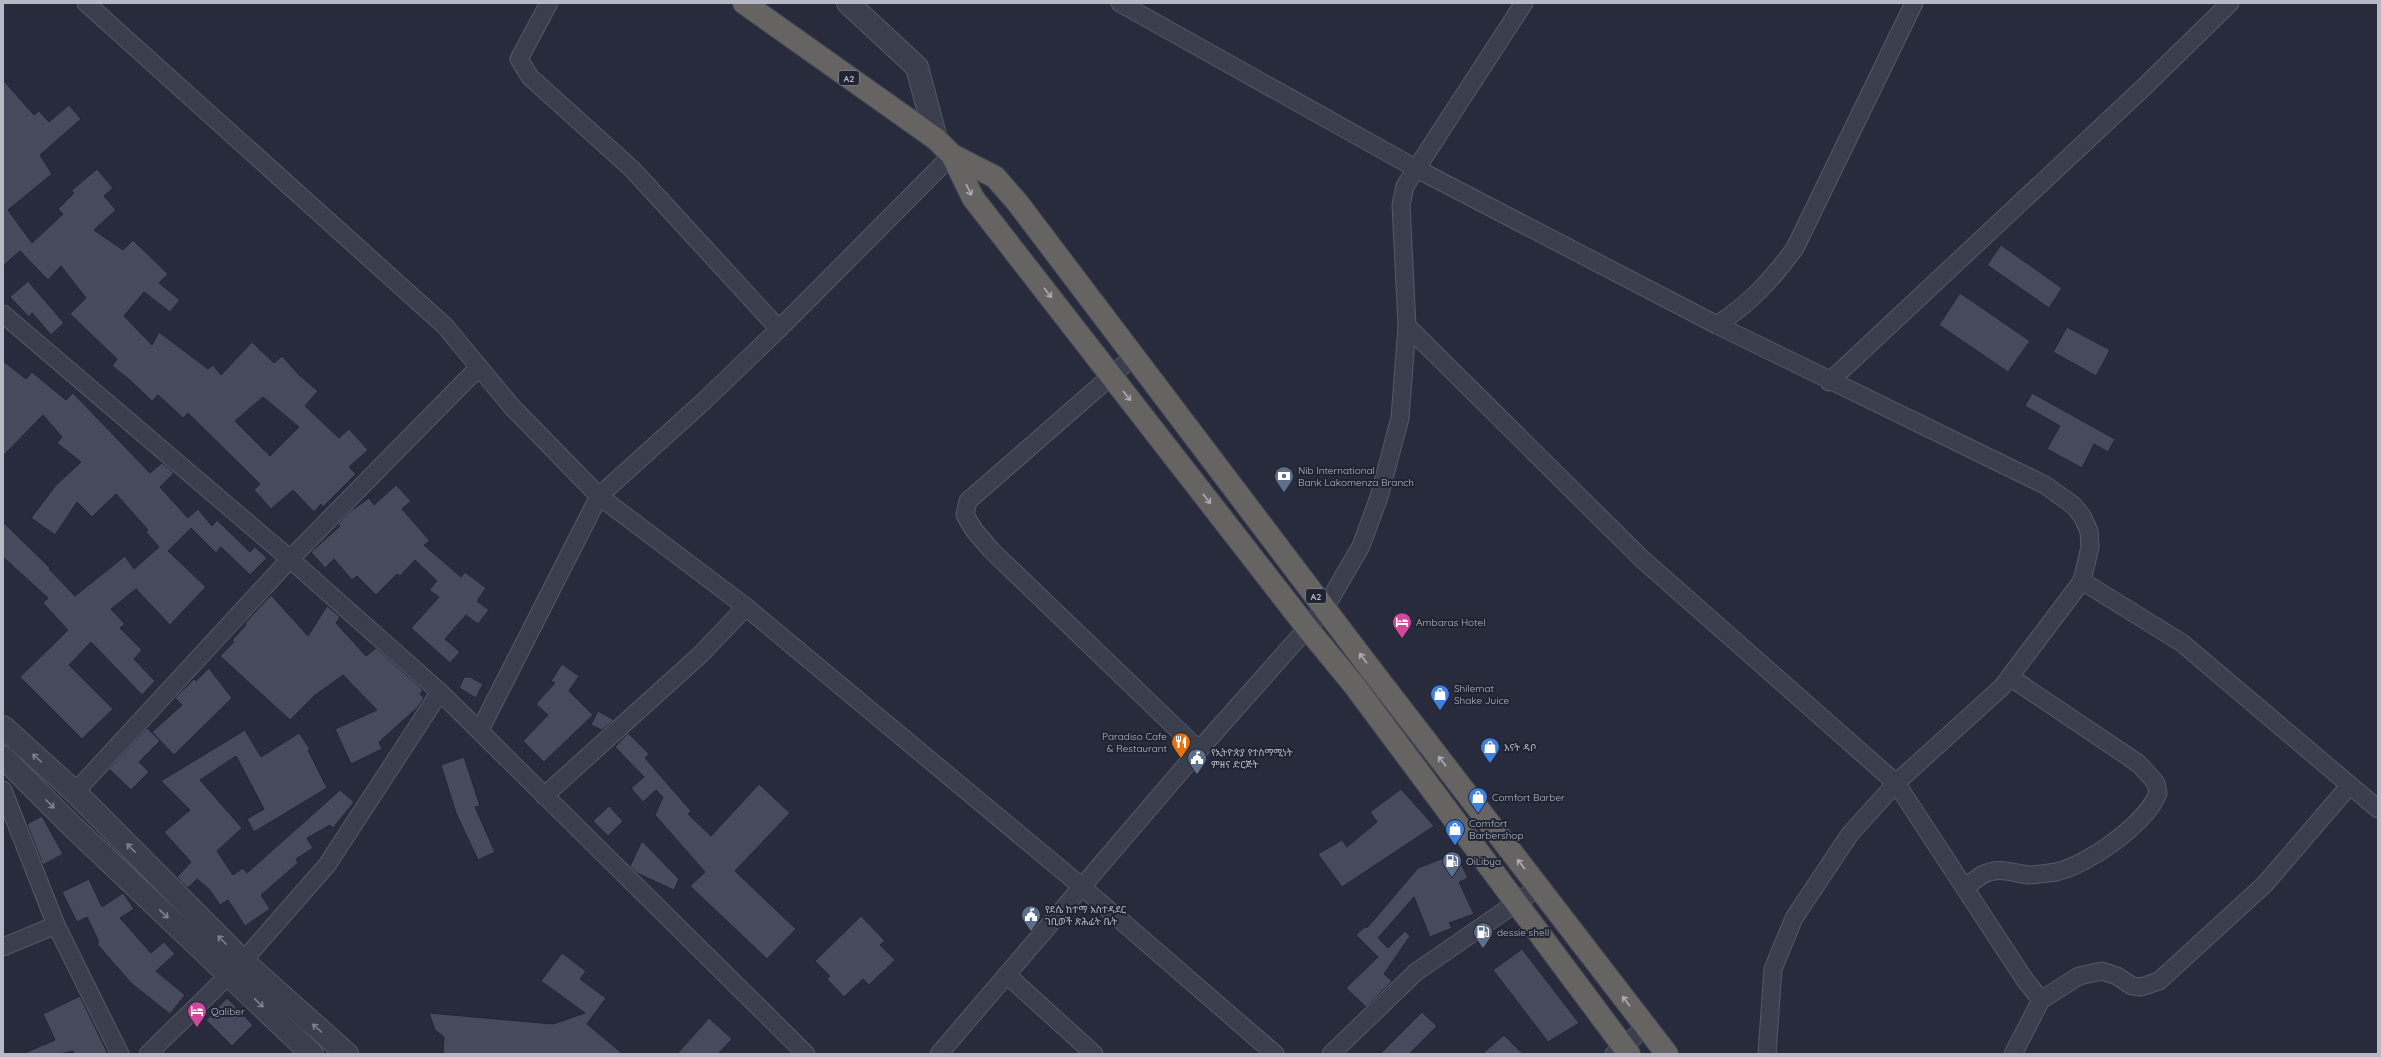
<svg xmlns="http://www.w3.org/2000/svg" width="2381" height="1057" viewBox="0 0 2381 1057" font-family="Quicksand,'Noto Sans Ethiopic',sans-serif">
	<rect width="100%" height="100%" fill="#272b3c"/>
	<g fill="#474a5d" stroke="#222533" fill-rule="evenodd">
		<path d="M3,80L34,115L39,111L49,122L69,105L81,119L40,155L52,174L8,210L32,243L63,214L58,209L74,193L71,191L97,169L113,188L104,196L116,210L94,230L123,250L133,240L168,274L159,283L180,300L170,312L144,292L124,316L152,345L159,332L208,369L213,365L221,375L252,342L274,363L282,356L299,375L318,391L305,406L339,438L349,429L368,450L349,467L356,474L323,507L321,504L314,512L293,490L271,509L254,490L260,484L188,413L183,418L158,395L152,401L130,380L112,366L117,359L70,314L86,298L61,266L48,280L20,251L3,266ZM263,397L299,427L270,456L235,421Z"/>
		<polygon points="2001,245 2062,288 2049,308 1987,265"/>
		<polygon points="28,281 64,323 51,335 32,313 29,317 10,297"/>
		<polygon points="1960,293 2030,341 2008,372 1939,325"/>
		<polygon points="2067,327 2110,350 2096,376 2053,352"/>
		<polygon points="3,361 26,379 32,372 66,400 73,393 150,473 162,463 174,473 160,487 188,518 198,509 212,526 217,520 250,552 255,547 267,558 250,575 221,547 216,553 191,528 168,551 206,587 170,625 136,589 111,609 125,624 120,628 142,650 134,659 155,681 142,695 91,642 69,665 113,709 82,739 20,677 68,630 43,603 48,598 3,557 3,522 50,568 49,569 75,596 125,556 134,569 159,547 146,532 148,530 116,494 92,517 77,502 55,535 31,518 56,485 81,462 57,443 62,437 43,415 3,456"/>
		<polygon points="2032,393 2115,439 2108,452 2094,444 2082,468 2047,449 2060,426 2025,406"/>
		<polygon points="396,485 411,501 402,509 430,541 424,545 461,577 465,572 486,588 477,601 489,610 478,624 466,615 445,639 460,652 450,663 411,628 439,597 429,590 437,581 415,560 400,576 397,574 376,595 357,576 352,580 334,559 325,568 311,552 340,526 338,524 352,510 369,498 374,505"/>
		<polygon points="271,595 308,636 327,606 340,617 336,623 366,656 376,648 423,690 420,694 424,698 418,707 379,742 382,749 351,764 335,729 377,710 343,675 314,696 290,720 220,656 234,642 232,640 246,625 245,623"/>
		<polygon points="562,664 579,676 569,691 593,715 544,762 523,741 548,715 536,704 555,683 551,681"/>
		<polygon points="209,668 232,698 174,755 152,732 182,705 175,698 194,679 196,681"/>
		<polygon points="464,677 470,677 483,684 476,698 459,688"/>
		<polygon points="598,711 614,720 602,730 591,725"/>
		<polygon points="147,728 160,741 139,762 149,772 131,790 109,769"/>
		<polygon points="245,730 261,757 299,733 310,749 308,750 327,788 254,832 247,819 264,809 236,756 200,780 242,828 217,851 233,875 243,868 247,873 340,790 354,802 333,828 330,825 307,838 313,848 296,859 298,863 261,895 270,909 245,926 228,900 220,905 209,889 197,879 188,888 177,877 191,862 164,832 190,810 161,781"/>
		<polygon points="628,733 649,754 645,758 691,811 688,814 711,836 759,784 790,813 735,871 796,929 767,959 690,886 705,872 655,815 663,797 656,790 643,802 631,788 644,777 615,747"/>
		<polygon points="464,757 480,806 475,807 495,852 478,860 456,813 441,765"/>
		<polygon points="1401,789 1434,826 1342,887 1318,854 1342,840 1347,847 1377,822 1370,812"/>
		<polygon points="609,806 623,821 608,836 593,821"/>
		<polygon points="42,816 63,854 43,865 27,824"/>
		<polygon points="642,841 679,879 674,890 637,873 630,866"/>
		<polygon points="1456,853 1468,878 1459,882 1474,914 1449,923 1452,928 1430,937 1414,897 1378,938 1388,948 1405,931 1410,936 1384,974 1392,981 1366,1007 1346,988 1378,957 1356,935 1366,926 1367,928 1418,868"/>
		<polygon points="89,879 102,907 123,893 134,909 120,918 151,953 164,942 175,954 156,971 185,995 170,1014 132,984 97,944 99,942 87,917 77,922 62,892"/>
		<polygon points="861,916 885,941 880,945 895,960 869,985 863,979 844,997 827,979 830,976 815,961"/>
		<polygon points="1522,949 1579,1023 1548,1042 1493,970"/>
		<polygon points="562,953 586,971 580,979 606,998 587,1024 623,1054 443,1054 444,1037 435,1030 429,1013 553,1024 585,1013 541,981"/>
		<polygon points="80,996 108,1054 74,1054 73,1051 60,1054 22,1054 55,1040 43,1014"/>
		<polygon points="227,998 253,1025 232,1046 206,1020"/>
		<polygon points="1422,1012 1437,1026 1409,1054 1380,1054"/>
		<polygon points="709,1018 732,1039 718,1054 677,1054"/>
		<polygon points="1504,1035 1523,1054 1482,1054"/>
	</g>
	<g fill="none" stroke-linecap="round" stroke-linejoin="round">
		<defs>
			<g id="minor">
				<polyline points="86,3 445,326 512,407 599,496 746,607 1081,886 1275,1054"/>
				<polyline points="549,3 519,59 530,77 632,169 779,329"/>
				<polyline points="1120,3 1415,168 1717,325 2045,485 2073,505 2082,516 2089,531 2090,547 2082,581 2002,687 1896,783 1850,834 1794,918 1773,969 1767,1054"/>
				<polyline points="3,314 290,559 440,692 806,1054"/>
				<path d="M1717,325C1750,303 1771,281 1795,248L1914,3"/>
				<polyline points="1407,326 1642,559 1896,783 2025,980 2041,1000"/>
				<polyline points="1134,356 968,501 965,515 974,530 991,550 1199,750"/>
				<polyline points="1829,382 2143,88 2230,3"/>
				<polyline points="2082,581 2182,643 2378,809"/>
				<polyline points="480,730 599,496 703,402 779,329 952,155"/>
				<polyline points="3,790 56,925 120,1054"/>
				<polyline points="75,792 290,559 478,368"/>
				<polyline points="544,796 700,655 746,607"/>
				<path d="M1965,888C1970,884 1976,879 1982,875C1999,866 2012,873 2029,875C2037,875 2048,873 2056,872C2088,865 2147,823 2158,793L2156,783L2139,764L2010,677"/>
				<polyline points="3,947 56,925"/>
				<polyline points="1007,975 1094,1054"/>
				<polyline points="148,1054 243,961 327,865 440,692"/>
				<polyline points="939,1054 1199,750 1325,608 1361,546 1379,497 1400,418 1407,326 1401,205 1405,186 1524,3"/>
				<polyline points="1331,1054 1416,972 1539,887"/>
				<polyline points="1614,1054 1646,1027"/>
				<polyline points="2013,1054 2041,1000 2079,976 2102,971 2117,976 2132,986 2141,987 2159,981 2265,884 2350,785"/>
			</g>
			<g id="tertiary">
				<polyline points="848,3 917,67 936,139"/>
				<polyline points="3,727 75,792 243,961 347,1054"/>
				<polyline points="3,757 73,827 312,1054"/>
			</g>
			<g id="trunk">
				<polyline points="744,3 936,139 952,155 995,177 1017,202 1366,663 1667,1054"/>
				<polyline points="952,155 973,198 1308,629 1354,685 1629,1054"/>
			</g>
		</defs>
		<use href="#minor" stroke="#565967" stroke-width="19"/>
		<use href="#tertiary" stroke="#565967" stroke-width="24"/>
		<use href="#trunk" stroke="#434654" stroke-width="24"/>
		<use href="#minor" stroke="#3b3e4c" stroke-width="17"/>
		<use href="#tertiary" stroke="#3b3e4c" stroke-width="22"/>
		<use href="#trunk" stroke="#656462" stroke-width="22"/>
	</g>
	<defs><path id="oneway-shaft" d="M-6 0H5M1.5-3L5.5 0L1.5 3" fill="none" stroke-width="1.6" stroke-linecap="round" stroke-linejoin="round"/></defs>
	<g stroke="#abacb8">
		<use href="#oneway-shaft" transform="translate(969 190) rotate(64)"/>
		<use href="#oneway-shaft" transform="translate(1048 293) rotate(52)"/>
		<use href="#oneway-shaft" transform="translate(1127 396) rotate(52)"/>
		<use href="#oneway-shaft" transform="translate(1207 499) rotate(52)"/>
		<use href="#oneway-shaft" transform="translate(1363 658) rotate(-127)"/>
		<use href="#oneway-shaft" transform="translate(1442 761) rotate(-128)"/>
		<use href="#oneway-shaft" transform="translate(1521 864) rotate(-128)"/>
		<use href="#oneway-shaft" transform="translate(1626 1001) rotate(-128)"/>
	</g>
	<g stroke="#7f8290">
		<use href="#oneway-shaft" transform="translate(37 758) rotate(-138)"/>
		<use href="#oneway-shaft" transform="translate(50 804) rotate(45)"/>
		<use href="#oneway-shaft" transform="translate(131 848) rotate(-135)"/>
		<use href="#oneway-shaft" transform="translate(164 914) rotate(44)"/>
		<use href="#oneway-shaft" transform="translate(222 940) rotate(-135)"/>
		<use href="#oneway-shaft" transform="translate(259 1003) rotate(44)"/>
		<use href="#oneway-shaft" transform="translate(317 1028) rotate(-138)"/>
	</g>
	<defs>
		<symbol id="bank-pin" viewBox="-11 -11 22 30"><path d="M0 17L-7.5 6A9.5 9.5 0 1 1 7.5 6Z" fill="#5c6f8a" stroke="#202331"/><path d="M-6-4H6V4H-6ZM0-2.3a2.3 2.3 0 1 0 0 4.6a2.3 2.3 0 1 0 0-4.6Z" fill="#fff"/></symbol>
		<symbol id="hotel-pin" viewBox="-11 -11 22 30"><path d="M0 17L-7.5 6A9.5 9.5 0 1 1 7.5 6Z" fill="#d1479c" stroke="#202331"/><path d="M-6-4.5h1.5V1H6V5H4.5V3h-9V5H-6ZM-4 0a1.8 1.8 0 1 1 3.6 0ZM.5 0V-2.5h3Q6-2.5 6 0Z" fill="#fff"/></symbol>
		<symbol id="shop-pin" viewBox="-11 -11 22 30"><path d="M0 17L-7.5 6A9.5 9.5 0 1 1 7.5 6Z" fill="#3f7fe0" stroke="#202331"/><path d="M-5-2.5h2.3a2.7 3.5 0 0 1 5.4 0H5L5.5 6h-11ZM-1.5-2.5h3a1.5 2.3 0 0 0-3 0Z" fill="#fff"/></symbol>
		<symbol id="restaurant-pin" viewBox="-11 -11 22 30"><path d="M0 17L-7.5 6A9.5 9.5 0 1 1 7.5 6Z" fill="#e8710a" stroke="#202331"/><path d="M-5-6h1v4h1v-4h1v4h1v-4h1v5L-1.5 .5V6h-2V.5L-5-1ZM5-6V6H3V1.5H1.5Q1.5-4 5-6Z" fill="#fff"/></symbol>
		<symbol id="civic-pin" viewBox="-11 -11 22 30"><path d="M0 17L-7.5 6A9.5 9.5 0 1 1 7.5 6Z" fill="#5c6f8a" stroke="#202331"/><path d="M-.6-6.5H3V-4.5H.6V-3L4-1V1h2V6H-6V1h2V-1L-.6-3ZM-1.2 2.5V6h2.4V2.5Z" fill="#fff"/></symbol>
		<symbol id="fuel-pin" viewBox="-11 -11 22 30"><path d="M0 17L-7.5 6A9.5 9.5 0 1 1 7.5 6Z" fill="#5c6f8a" stroke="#202331"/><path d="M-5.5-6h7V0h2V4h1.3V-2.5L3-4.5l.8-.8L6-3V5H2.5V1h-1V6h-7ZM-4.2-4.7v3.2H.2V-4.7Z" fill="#fff"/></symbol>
	</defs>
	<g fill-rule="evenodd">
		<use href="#bank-pin" x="1273" y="465" width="22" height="30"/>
		<use href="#hotel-pin" x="1391" y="611" width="22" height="30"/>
		<use href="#shop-pin" x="1429" y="683" width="22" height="30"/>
		<use href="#restaurant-pin" x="1170" y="731" width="22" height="30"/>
		<use href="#shop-pin" x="1479" y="736" width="22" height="30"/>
		<use href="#civic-pin" x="1186" y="747" width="22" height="30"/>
		<use href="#shop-pin" x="1467" y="786" width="22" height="30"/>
		<use href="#shop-pin" x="1444" y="818" width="22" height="30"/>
		<use href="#fuel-pin" x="1441" y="850" width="22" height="30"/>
		<use href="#civic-pin" x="1020" y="904" width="22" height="30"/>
		<use href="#fuel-pin" x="1472" y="921" width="22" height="30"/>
		<use href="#hotel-pin" x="186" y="1000" width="22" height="30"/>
	</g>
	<g text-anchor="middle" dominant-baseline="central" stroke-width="4" stroke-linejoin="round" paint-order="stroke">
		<g fill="#202331" stroke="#8a8c9a" stroke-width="1">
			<rect x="839" y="71" width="20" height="14" rx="3"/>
			<rect x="1306" y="589" width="20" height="14" rx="3"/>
		</g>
		<g font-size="9" font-weight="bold" fill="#b7b9c7">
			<text x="849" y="78">A2</text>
			<text x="1316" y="596">A2</text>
		</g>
		<g font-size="10" fill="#b7b9c7" stroke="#202331" text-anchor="start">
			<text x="1298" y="470">Nib International<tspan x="1298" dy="12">Bank Lakomenza Branch</tspan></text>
			<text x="1416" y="622">Ambaras Hotel</text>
			<text x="1454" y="688">Shilemat<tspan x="1454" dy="12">Shake Juice</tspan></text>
			<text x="1167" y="736" text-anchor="end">Paradiso Cafe<tspan x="1167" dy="12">&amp; Restaurant</tspan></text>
			<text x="1504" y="747">እናት ዳቦ</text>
			<text x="1211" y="752">የኢትዮጵያ የተስማሚነት<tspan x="1211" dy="12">ምዘና ድርጅት</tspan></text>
			<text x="1492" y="797">Comfort Barber</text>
			<text x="1469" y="823">Comfort<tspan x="1469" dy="12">Barbershop</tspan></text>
			<text x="1466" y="861">OiLibya</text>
			<text x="1045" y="909">የደሴ ከተማ አስተዳደር<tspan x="1045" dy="12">ገቢወች ጽሕፊት ቤት</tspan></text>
			<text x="1497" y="932">dessie shell</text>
			<text x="211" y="1011">Qaliber</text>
		</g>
	</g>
	<rect width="2381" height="1057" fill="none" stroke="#b7b9c7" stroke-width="8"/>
</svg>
